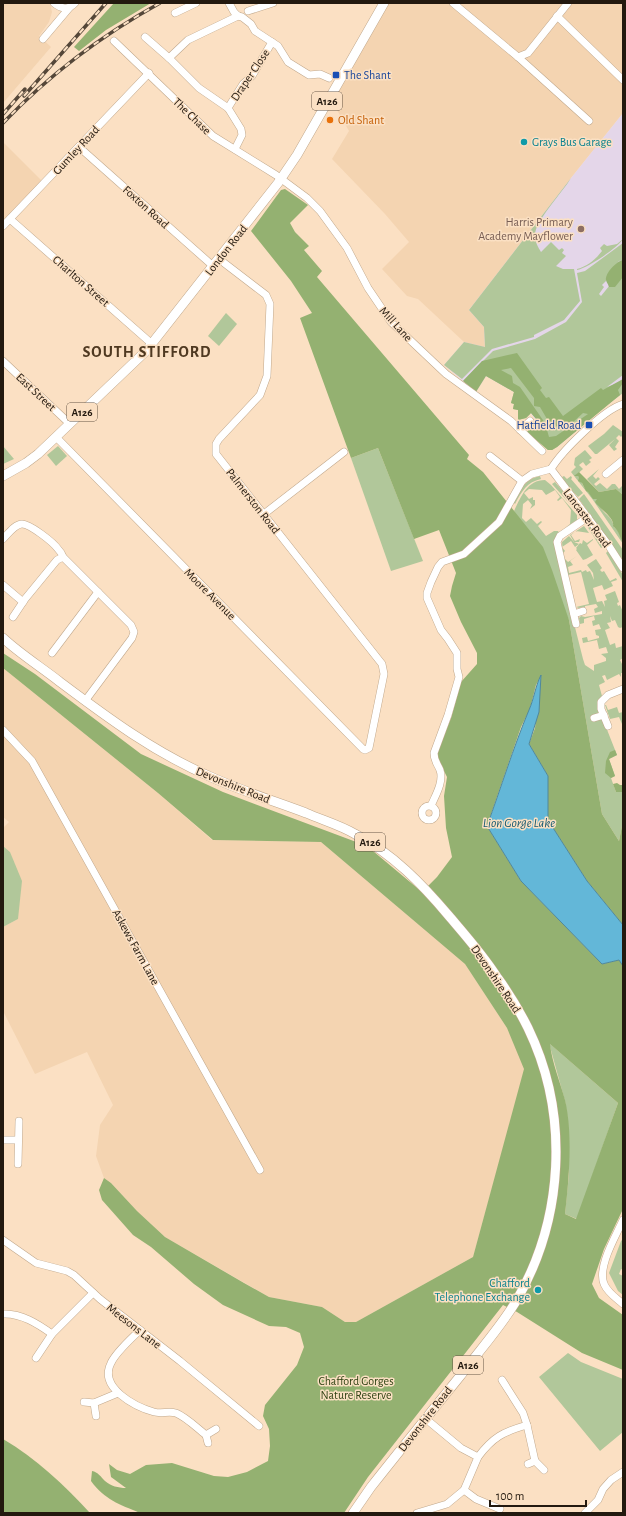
<svg xmlns="http://www.w3.org/2000/svg" width="626" height="1516" viewBox="0 0 626 1516" font-family="'Alegreya Sans',sans-serif">
	<rect width="100%" height="100%" fill="#fbe0c3"/>
	<g fill="#f4d4b1">
		<polygon points="3,3 50,3 52,12 49,22 39,36 51,47 3,103"/>
		<polygon points="384,3 623,3 623,113 571,178 469,310 484,327 485,348 464,342 418,299 407,296 382,269 409,242 385,214 332,159 349,131 337,110 332,106 331,96"/>
		<polygon points="3,142 45,184 3,226"/>
		<polygon points="3,668 158,793 212,840 321,842 465,964 507,1028 525,1069 473,1257 356,1322 345,1322 322,1307 269,1297 165,1237 137,1211 111,1183 104,1178 96,1156 100,1125 113,1105 87,1052 35,1074 3,1011 3,927 18,919 10,852 3,846 3,828 9,822 3,817"/>
	</g>
	<polygon fill="#e4d6e9" points="623,113 623,393 607,405 557,447 514,392 486,376 476,392 444,365 464,342 485,347 484,327 469,310 571,178"/>
	<g fill="#b1c79a">
		<path d="M571,178C563,192 535,221 535,235C535,242 538,247 541,252L551,242L559,250L562,248L564,250L562,253L566,256L556,266L563,269H574L580,301L564,320L534,335V337L492,349L462,379L444,365L464,342L485,347L484,327L469,310Z"/>
		<path d="M623,239C619,247 586,269 577,270V269C588,266 595,260 602,251L600,248L604,244L607,246L617,244Z"/>
		<polygon points="623,243 623,260 619,261 606,278 606,281 602,285 604,287 599,294 601,296 623,269 623,375 607,387 618,383 623,379 623,393 607,405 557,447 552,450 548,450 527,432 537,420 531,413 526,418 518,420 518,410 513,409 514,404 511,403 514,392 486,376 463,381 493,351 535,339 566,322 582,302 577,273 585,271"/>
		<polygon points="226,313 237,324 219,346 208,336"/>
		<polygon points="613,425 623,432 623,435 621,437 619,435 616,438 619,441 615,447 617,449 614,451 609,445 615,439 597,454 595,454 588,446 604,434"/>
		<polygon points="3,446 14,459 3,464"/>
		<polygon points="58,446 67,456 56,466 47,455"/>
		<polygon points="378,448 423,561 391,571 351,458"/>
		<path d="M585,450L592,458L589,460L591,462L586,466L583,462L579,465L583,469L575,476H578L584,487L594,498L597,499C598,502 599,506 601,508C607,517 612,516 614,527C620,531 621,538 623,544L593,500L571,472L576,467L574,465L575,458Z"/>
		<polygon points="599,469 593,476 596,479 598,477 600,479 594,484 596,486 600,483 607,489 612,484 615,484 619,489 623,485 623,495 616,489 599,492 587,479"/>
		<path d="M540,476L541,479C527,482 522,491 515,504L513,502C520,490 525,479 540,476Z"/>
		<polygon points="564,476 567,479 571,476 572,478 571,479 583,493 578,497 565,483 562,477"/>
		<path d="M545,480L551,485L577,515V520L565,528L570,524L571,510L562,498L558,501L557,500L560,497L555,490L546,495L542,490L529,489L524,493L529,499L533,497V500H535V505L530,509L532,505L528,500L523,504L522,518L526,522L531,518L537,524L541,521L542,522L538,526L546,536L554,531H558L560,534L555,548L583,659L585,665L594,671V665L606,661V658L601,654L608,653L606,647L599,649L597,640L583,643L582,638L587,637L588,641L599,638V636L596,635L595,630L601,629L599,624L593,626L592,621L595,620L594,616L584,619V623L580,624L579,618L581,616L585,617L602,614V611L595,613L594,609L598,607L596,604L585,606V610L584,607L579,608L576,607L589,604L581,572L568,575L564,558L568,562L577,556L570,561L573,565L568,567L569,573L581,570L582,572L586,570L587,572L590,571L594,580L593,573L587,565L596,559L602,568L600,570L602,572L604,571L610,581L616,578L617,580L611,582L613,586L604,590L602,585L593,588L597,602L602,601L605,607L604,601L607,600L605,595L615,591L619,602L617,603L618,606L620,605L623,612V627L620,628L618,627L615,620L612,621L610,616L611,622L607,623L610,628L605,630L610,645L615,643L616,648L623,646V658L620,660L623,666V673H621V677L619,674L607,680L605,675L602,676L605,682L599,685L602,696C597,704 601,708 597,715L599,720H602L604,722L617,755L609,759L615,776L611,778L616,792L623,788V821L619,841L602,814L569,620L514,511C521,497 527,480 545,480Z"/>
		<polygon points="555,482 579,510 577,512 552,484"/>
		<polygon points="584,494 623,550 623,561 579,499"/>
		<polygon points="589,524 604,546 601,548 587,526"/>
		<polygon points="584,526 589,533 576,531 571,535 575,541 580,539 579,542 574,542 570,535"/>
		<polygon points="569,536 574,542 579,544 575,547 571,541 562,547 565,551 563,553 562,542"/>
		<polygon points="593,539 593,540 587,545 593,555 586,559 583,560 576,550 577,549 576,548 580,543 582,544 583,540 587,543"/>
		<polygon points="608,551 623,575 623,582 606,553"/>
		<polygon points="605,705 606,705 608,710 617,707 619,713 623,712 623,723 622,724 619,717 610,719"/>
		<polygon points="3,846 10,852 22,881 18,919 3,927"/>
		<polygon points="549,1043 618,1103 577,1219 565,1214 569,1174 568,1121 565,1101"/>
		<polygon points="623,1239 623,1270 621,1269 619,1274 623,1276 623,1295 618,1291 609,1273 621,1241"/>
		<polygon points="568,1353 581,1362 623,1379 623,1432 600,1451 539,1377"/>
	</g>
	<g fill="#94b171" fill-rule="evenodd">
		<polygon points="114,3 151,3 106,30 79,51 74,47"/>
		<path d="M285,189L308,205L290,223L295,232L309,246L304,250L322,271L317,277L469,455L467,459L483,472L543,547L552,570L569,620L602,814L619,841L623,821V925L587,881L548,820V776L529,744L535,728L541,676L536,685L530,709L521,727L487,826L521,881L602,964L619,960L623,966V1209L604,1249L592,1284L599,1298L623,1315V1370L582,1353L517,1312L503,1305L368,1477L344,1513H140C119,1504 105,1500 91,1481L92,1471C98,1472 101,1477 105,1481C111,1486 118,1488 126,1488L111,1477L109,1464L117,1470L130,1474L146,1465L172,1463L214,1476L228,1477L247,1472L268,1461L270,1446L269,1429L263,1416L265,1405L297,1365L304,1347L300,1333L286,1327L269,1326L223,1305L194,1284L151,1247L133,1235L102,1200L99,1190L104,1178L111,1183L137,1211L165,1237L244,1283L269,1297L322,1307L345,1322H356L473,1257L524,1069L507,1028L465,964L321,842L213,840L158,793L3,668V653L35,674L141,754L223,792L367,846L422,892L437,877L452,857L446,828L444,796L447,777L443,769L435,758L451,718L461,682L477,664V653L461,622L450,596L452,586L456,573L439,530L414,539L378,448L351,458L300,318L312,313L291,281L251,231L281,190ZM550,1044L618,1103L576,1219L565,1214C569,1180 573,1133 565,1100C560,1081 552,1063 550,1044Z"/>
		<path d="M623,260V277L615,287H609C609,286 606,281 606,280C605,273 617,261 623,260Z"/>
		<path d="M517,353L542,388L540,390L546,398L549,397L563,416L601,388L603,390L623,379V383L618,390L620,395L557,447L552,450H548L527,432L537,420L531,413L526,418L518,420V410L513,409L514,404L511,403L514,392L486,376L476,392L463,381L482,361ZM511,368L534,398V406L540,407L547,419L562,430L570,425L583,413L588,414L556,436L549,437L545,423L520,387L513,383L512,376L501,370Z"/>
		<path d="M579,472L599,492L616,489L623,495V543C619,536 620,532 613,526C615,518 600,509 595,502L597,499H593L588,492L586,491L582,483L578,481L579,478L578,476H574Z"/>
		<polygon points="615,750 617,755 609,759 615,776 611,778 605,773 606,761 610,752"/>
		<polygon points="617,783 620,785 623,785 623,792 616,792 613,784"/>
		<path d="M3,1439C36,1458 64,1485 90,1513H3Z"/>
	</g>
	<path fill="#63b7d8" stroke="#50889c" d="M541,675L539,712L529,744L548,776V820L587,881L623,925V966L619,960L602,964L521,881L487,826C501,788 513,748 529,710C534,699 535,687 541,675Z"/>
	<g fill="none" stroke-linecap="round" stroke-linejoin="round">
		<defs>
			<g id="minor">
				<path d="M54,3C61,9 69,10 75,3"/>
				<polyline points="229,3 234,12 238,16 242,17 251,24 255,31 278,46 288,62 309,75 320,74 329,78"/>
				<polyline points="453,3 518,57 589,121"/>
				<polyline points="248,11 273,3"/>
				<polyline points="175,13 196,3"/>
				<polyline points="557,16 623,80"/>
				<polyline points="145,37 169,58 199,88 228,108"/>
				<polyline points="43,39 70,7"/>
				<polyline points="114,41 213,136 276,175 307,198 320,211 347,248 368,288 391,322 446,374 511,421 542,451"/>
				<polyline points="518,57 528,53 568,3"/>
				<polyline points="169,58 188,40 238,16"/>
				<polyline points="79,147 213,266"/>
				<polyline points="235,149 242,135 241,129 228,108 243,84 252,76 272,42"/>
				<polyline points="10,219 152,344"/>
				<polyline points="3,226 149,73"/>
				<polyline points="3,361 70,424"/>
				<polyline points="520,430 530,421"/>
				<polyline points="56,437 363,749 365,750 369,748 384,674 382,664 216,454 216,444 219,439 260,395 267,376 270,304 266,295 219,259"/>
				<polyline points="490,456 522,481"/>
				<polyline points="551,469 607,543 623,568"/>
				<path d="M551,469C562,451 603,410 623,404"/>
				<polyline points="606,474 623,460"/>
				<polyline points="264,514 344,452"/>
				<path d="M3,539C8,534 15,524 22,524C30,524 53,542 58,549C60,551 62,554 63,557"/>
				<polyline points="3,585 23,602"/>
				<polyline points="574,614 583,611"/>
				<polyline points="13,617 25,599 57,560 63,557 131,625 134,632 132,638 85,701"/>
				<polyline points="576,624 557,542 560,536 588,517"/>
				<polyline points="52,653 98,592"/>
				<polyline points="594,718 604,715"/>
				<polyline points="608,726 601,709 601,702 608,695 623,689"/>
				<polyline points="3,730 32,761 260,1170"/>
				<circle cx="429" cy="813" r="7"/>
				<path d="M431,806C435,796 444,782 440,770C437,763 434,761 434,753L448,715L459,677L457,669V653L448,639L441,630L427,598V593L431,582L438,567L442,562L464,554L499,522L522,481L532,474L551,469"/>
				<polyline points="3,1140 18,1140"/>
				<polyline points="18,1164 19,1121"/>
				<path d="M623,1220C616,1236 597,1267 604,1284C608,1293 616,1298 623,1304"/>
				<polyline points="3,1240 36,1263 67,1271 74,1275 100,1299 180,1361 259,1426"/>
				<path d="M3,1314C21,1313 38,1324 52,1334"/>
				<path d="M140,1330C131,1339 116,1352 111,1363C98,1388 136,1407 154,1412C161,1414 169,1411 176,1413C186,1417 197,1428 206,1435"/>
				<polyline points="36,1358 52,1334 93,1293"/>
				<polyline points="84,1402 94,1403 96,1416"/>
				<polyline points="94,1403 118,1393"/>
				<polyline points="527,1425 535,1461"/>
				<polyline points="208,1443 206,1435 216,1429"/>
				<path d="M478,1457C493,1437 503,1432 527,1425L523,1413L502,1380"/>
				<polyline points="528,1464 535,1461 544,1470"/>
				<polyline points="464,1490 476,1499 500,1509"/>
				<polyline points="417,1513 447,1504 464,1490 478,1457 461,1448 426,1419"/>
				<polyline points="585,1513 598,1500 603,1489 611,1480 623,1472"/>
			</g>
			<g id="major">
				<polyline points="3,476 26,463 38,454 146,351 278,183 297,155 384,3"/>
				<path d="M3,638C20,654 41,667 60,682C108,718 155,753 211,777C242,791 274,801 306,813C322,820 340,825 355,834C393,854 422,884 449,916C466,936 483,955 497,977C509,993 519,1010 528,1028C570,1115 564,1220 515,1303C499,1329 479,1351 461,1375C431,1412 401,1449 371,1487L353,1513"/>
			</g>
		</defs>
		<use href="#minor" stroke="#c1a88c" stroke-width="8"/>
		<use href="#major" stroke="#c1a88c" stroke-width="10"/>
		<use href="#minor" stroke="#fff" stroke-width="7"/>
		<use href="#major" stroke="#fff" stroke-width="9"/>
		<defs>
			<g id="rail">
				<polyline points="24,96 106,3"/>
				<polyline points="3,114 25,89"/>
				<path d="M3,123C49,75 102,35 160,3"/>
			</g>
		</defs>
		<use href="#rail" stroke="#554739" stroke-width="3.5"/>
		<use href="#rail" stroke="#fbe0c3" stroke-width="2" stroke-dasharray="6" stroke-linecap="butt"/>
	</g>
	<g fill="#1a4fb4" stroke="#fbe0c3" stroke-width="1.5">
		<rect x="332" y="71" width="8" height="8" rx="2"/>
		<rect x="585" y="421" width="8" height="8" rx="2"/>
	</g>
	<circle fill="#e8710a" stroke="#fbe0c3" stroke-width="1.5" cx="330" cy="120" r="4"/>
	<g fill="#0f9aa8" stroke="#fbe0c3" stroke-width="1.5">
		<circle cx="524" cy="142" r="4"/>
		<circle cx="538" cy="1290" r="4"/>
	</g>
	<circle fill="#8d6e63" stroke="#fbe0c3" stroke-width="1.5" cx="581" cy="229" r="4"/>
	<g text-anchor="middle" dominant-baseline="central" stroke-width="3" stroke-linejoin="round" paint-order="stroke">
		<g fill="#fbe0c3" stroke="#645545" stroke-width="1">
			<rect x="312" y="92" width="30" height="18" rx="3"/>
			<rect x="67" y="403" width="30" height="18" rx="3"/>
			<rect x="355" y="833" width="30" height="18" rx="3"/>
			<rect x="453" y="1356" width="30" height="18" rx="3"/>
		</g>
		<g font-size="11" font-weight="bold" fill="#23190f">
			<text x="327" y="101">A126</text>
			<text x="82" y="412">A126</text>
			<text x="370" y="842">A126</text>
			<text x="468" y="1365">A126</text>
		</g>
		<g font-size="12" fill="#23190f" stroke="#fbe0c3">
			<text transform="translate(250 75) rotate(-56)">Draper Close</text>
			<text transform="translate(192 116) rotate(44)">The Chase</text>
			<text transform="translate(76 150) rotate(-47)">Gumley Road</text>
			<text transform="translate(146 207) rotate(42)">Foxton Road</text>
			<text transform="translate(226 250) rotate(-52)">London Road</text>
			<text transform="translate(81 281) rotate(41)">Charlton Street</text>
			<text transform="translate(396 324) rotate(48)">Mill Lane</text>
			<text transform="translate(36 392) rotate(43)">East Street</text>
			<text transform="translate(253 501) rotate(52)">Palmerston Road</text>
			<text transform="translate(587 518) rotate(53)">Lancaster Road</text>
			<text transform="translate(210 594) rotate(45)">Moore Avenue</text>
			<text transform="translate(233 785) rotate(22)">Devonshire Road</text>
			<text transform="translate(136 947) rotate(61)">Askews Farm Lane</text>
			<text transform="translate(496 979) rotate(56)">Devonshire Road</text>
			<text transform="translate(134 1326) rotate(38)">Meesons Lane</text>
			<text transform="translate(425 1419) rotate(-52)">Devonshire Road</text>
		</g>
		<g font-size="12" fill="#164399" stroke="#fbe0c3" text-anchor="start">
			<text x="344" y="75">The Shant</text>
			<text x="581" y="425" text-anchor="end">Hatfield Road</text>
		</g>
		<g font-size="12" fill="#c56008" stroke="#fbe0c3" text-anchor="start">
			<text x="338" y="120">Old Shant</text>
		</g>
		<g font-size="12" fill="#0d838f" stroke="#fbe0c3" text-anchor="start">
			<text x="532" y="142">Grays Bus Garage</text>
			<text x="530" y="1283" text-anchor="end">Chafford<tspan x="530" dy="14">Telephone Exchange</tspan></text>
		</g>
		<g font-size="12" fill="#785e54" stroke="#fbe0c3" text-anchor="end">
			<text x="573" y="222">Harris Primary<tspan x="573" dy="14">Academy Mayflower</tspan></text>
		</g>
		<g font-size="12" fill="#304314" stroke="#fbe0c3">
			<text x="356" y="1381">Chafford Gorges<tspan x="356" dy="14">Nature Reserve</tspan></text>
		</g>
		<g font-size="13" font-style="italic" fill="#185b72" stroke="#fbe0c3">
			<text x="519" y="823">Lion Gorge Lake</text>
		</g>
		<g font-size="16" font-weight="bold" letter-spacing="1" fill="#4f3921" stroke="#fbe0c3">
			<text x="147" y="352">SOUTH STIFFORD</text>
		</g>
	</g>
	<rect width="626" height="1516" fill="none" stroke="#23190f" stroke-width="8"/>
	<path d="M490 1500v6h96v-6" fill="none" stroke="#23190f" stroke-width="2"/>
	<text x="496" y="1500" font-size="12" fill="#23190f" stroke="#fbe0c3" stroke-width="3" paint-order="stroke">100 m</text>
</svg>
